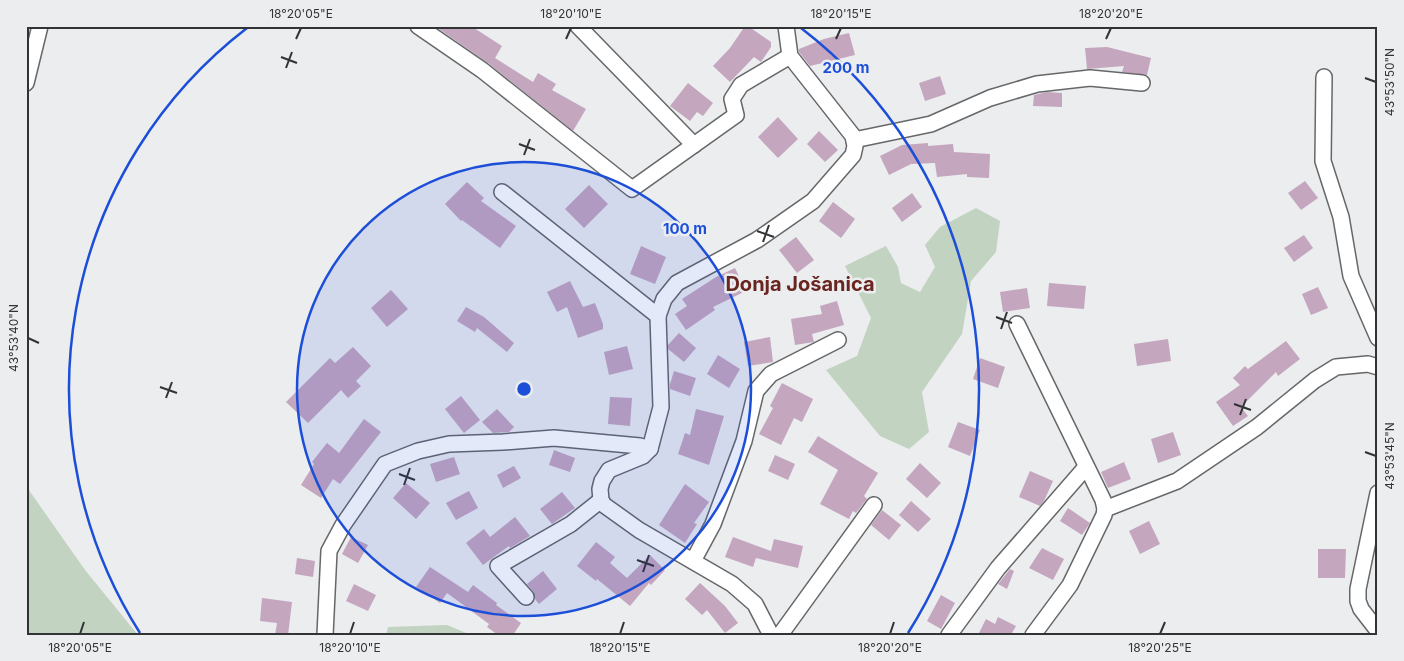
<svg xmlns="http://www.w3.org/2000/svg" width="1404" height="661" viewBox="0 0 1404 661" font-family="Inter,sans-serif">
	<rect width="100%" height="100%" fill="#ebedef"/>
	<g fill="#c2d3c1">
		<polygon points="976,208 1000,221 996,252 971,281 962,334 922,392 929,432 909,449 880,436 826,370 857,356 871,318 845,266 886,246 898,267 901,283 920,292 935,267 925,245 940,227"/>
		<polygon points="26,486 85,570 138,635 26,635"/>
		<polygon points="447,625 471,635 386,635 388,627"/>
	</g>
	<g fill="#c4a6bf">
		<polygon points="435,26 471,26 502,46 495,58 533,82 538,73 556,84 552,90 586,109 573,131 488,63"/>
		<polygon points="745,26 748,26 771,42 771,47 761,62 754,57 730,82 713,66 730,48"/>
		<polygon points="849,33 855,55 810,66 799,52 799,49 824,39"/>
		<polygon points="1107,47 1151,58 1147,75 1122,72 1124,66 1087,69 1085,48"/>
		<polygon points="940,76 946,94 925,101 919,83"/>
		<polygon points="688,83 713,103 703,116 697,112 690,121 670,106"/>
		<polygon points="1047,92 1062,93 1062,107 1033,106 1034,95"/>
		<polygon points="778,117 798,139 778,158 758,137"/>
		<polygon points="819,131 838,150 825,162 807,144"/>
		<polygon points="928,143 928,146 953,144 954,152 990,154 989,178 967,177 967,174 937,177 935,163 911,164 889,175 880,156 902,145"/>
		<polygon points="1305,181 1318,198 1301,210 1288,193"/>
		<polygon points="467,182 484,198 481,201 516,226 500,248 462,220 461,221 445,204"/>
		<polygon points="589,185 608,204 584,228 565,209"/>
		<polygon points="912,193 922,207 902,222 892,208"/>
		<polygon points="833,202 855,219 841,238 819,221"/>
		<polygon points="1304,235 1313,248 1294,262 1284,248"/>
		<polygon points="796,237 814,260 797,273 779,250"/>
		<polygon points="641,246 666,257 655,284 630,274"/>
		<polygon points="735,268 746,291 713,307 715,310 686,330 675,314 687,306 682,299 716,277"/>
		<polygon points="570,281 583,307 595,303 603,324 603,329 578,338 567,307 557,312 547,292"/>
		<polygon points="1049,283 1086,286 1084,309 1047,306"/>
		<polygon points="1318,287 1328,308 1311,315 1302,294"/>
		<polygon points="1027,288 1030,308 1003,312 1000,292"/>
		<polygon points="391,290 408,309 387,327 371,308"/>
		<polygon points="837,301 844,325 812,334 814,342 795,345 791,319 822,314 820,306"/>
		<polygon points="466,307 484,317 514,343 507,352 477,328 475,332 457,321"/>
		<polygon points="679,333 696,348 684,362 668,349 668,345"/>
		<polygon points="770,337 773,362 748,366 744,342"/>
		<polygon points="1168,339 1171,361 1137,366 1134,344"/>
		<polygon points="1286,341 1300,359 1278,376 1276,372 1241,407 1248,416 1233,426 1216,402 1240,385 1233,378 1245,366 1248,369"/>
		<polygon points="627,346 633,369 609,375 604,352"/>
		<polygon points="353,347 371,366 356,381 361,386 348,398 341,390 308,423 286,402 330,358 335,363"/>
		<polygon points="718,355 740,369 729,388 707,374"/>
		<polygon points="980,358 1005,367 998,388 973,379"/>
		<polygon points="674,371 696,378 690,396 670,389 670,384"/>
		<polygon points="782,383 813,399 802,422 794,418 781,445 759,434 773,408 770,406"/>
		<polygon points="461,396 480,420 464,433 445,409"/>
		<polygon points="610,397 632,398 630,426 608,424"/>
		<polygon points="497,409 514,427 509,432 493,433 482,422"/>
		<polygon points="696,409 724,416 709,465 678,454 685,433 690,435"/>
		<polygon points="364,419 381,432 340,484 333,479 321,498 301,485 314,464 312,462 327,443 339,453"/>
		<polygon points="958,422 980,430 970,456 948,447"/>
		<polygon points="1173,432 1181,455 1158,463 1151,439"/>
		<polygon points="818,436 878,473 864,496 867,499 856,513 853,511 849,519 820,504 838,470 808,452"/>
		<polygon points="554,450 575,458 570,472 549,465"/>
		<polygon points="775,455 795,464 788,480 768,471"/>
		<polygon points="454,457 460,474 436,482 430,464"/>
		<polygon points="1124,462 1131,479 1108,488 1101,472"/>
		<polygon points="920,463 941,483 927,498 906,479"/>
		<polygon points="514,466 521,478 503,488 497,475"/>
		<polygon points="1030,471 1053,481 1044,501 1040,506 1019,497"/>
		<polygon points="406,483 430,503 416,519 393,498"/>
		<polygon points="685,484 709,502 694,523 697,524 685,543 659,525"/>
		<polygon points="469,491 478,508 456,520 446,503"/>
		<polygon points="562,492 575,508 552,524 540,509"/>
		<polygon points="911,501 931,519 918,532 899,515"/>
		<polygon points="1068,508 1090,523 1082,535 1060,521"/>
		<polygon points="882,510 901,525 889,540 871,525"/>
		<polygon points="515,517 530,536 510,548 509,546 483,565 466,543 484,529 490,537"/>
		<polygon points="1149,521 1160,544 1140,554 1129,531"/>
		<polygon points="351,537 368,545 358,563 342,554"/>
		<polygon points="733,537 771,551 774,539 803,546 798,568 756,558 753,567 725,557"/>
		<polygon points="596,542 615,557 610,563 627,578 650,555 665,570 651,585 649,583 630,606 597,579 596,581 577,566"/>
		<polygon points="1042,548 1064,559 1053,580 1029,568"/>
		<polygon points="1318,549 1346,549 1345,578 1318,578"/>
		<polygon points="297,558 315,561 313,577 295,574"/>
		<polygon points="430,567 468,592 473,585 497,603 496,605 521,623 513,635 498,635 487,627 489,624 447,593 440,603 416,587"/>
		<polygon points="1010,569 1014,571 1007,589 998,584"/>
		<polygon points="543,571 557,589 539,604 535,599 533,591 527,584"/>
		<polygon points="700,583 725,606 738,623 725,633 707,610 702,615 685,599"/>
		<polygon points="354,584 376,595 368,611 346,601"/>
		<polygon points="941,595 955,603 941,629 927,621"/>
		<polygon points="262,598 292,602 288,635 275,635 277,623 260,621"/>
		<polygon points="998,617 1016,626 1012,633 1016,635 978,635 986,619 995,624"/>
	</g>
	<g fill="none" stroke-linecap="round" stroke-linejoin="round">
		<defs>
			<g id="street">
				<polyline points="418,26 482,70 632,189 736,115 732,99 741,85 790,56"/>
				<polyline points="578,26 694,145"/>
				<polyline points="1324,77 1323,161 1341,217 1351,276 1378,338"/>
				<polyline points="26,83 40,26"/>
				<polyline points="854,140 931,124 990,98 1037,84 1090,78 1142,83"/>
				<polyline points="502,192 658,316"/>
				<polyline points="1017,324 1103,500 1105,509 1104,515 1070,585 1033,635"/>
				<polyline points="1378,493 1358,589 1358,601 1361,609 1378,631"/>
				<polyline points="1105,509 1177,481 1257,427 1315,380 1336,367 1368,364 1378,367"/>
				<polyline points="693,561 713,524 744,441 756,391 771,374 838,340"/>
				<polyline points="526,597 498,566 571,524 601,500"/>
				<polyline points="325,635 329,551 343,525 385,464 418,451 449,444 503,442 554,438 640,446 650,449"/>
				<polyline points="771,635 755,604 732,584 639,530 604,505 601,500 600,489 602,481 609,470 643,456 650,449 661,407 658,316 664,299 677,283 757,240 813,201 853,155 855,146 853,136 790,56 786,26"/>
				<polyline points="780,635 874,505"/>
				<polyline points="949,635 998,568 1086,467"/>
			</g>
		</defs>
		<use href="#street" stroke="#656769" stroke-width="18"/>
		<use href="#street" stroke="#fff" stroke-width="15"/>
	</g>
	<path fill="none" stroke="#323334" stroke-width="2" d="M296,39L301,28M566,39L571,28M836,39L841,28M1106,39L1111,28M281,57L297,63M286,68L292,52M1365,78L1376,82M519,144L535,150M524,155L530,139M757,231L774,237M763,242L769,225M996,317L1012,323M1001,329L1007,312M28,338L39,343M160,387L177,393M166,398L172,382M1234,404L1251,410M1240,415L1246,399M1365,452L1376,456M399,474L415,480M404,485L410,468M637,560L654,566M643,572L649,555M80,634L84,622M350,634L354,622M620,634L624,622M890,634L894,622M1160,634L1165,622"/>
	<circle cx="524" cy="389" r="227" fill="#1d4ed8" fill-opacity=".12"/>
	<g fill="none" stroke="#1d4ed8" stroke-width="2.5">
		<circle cx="524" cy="389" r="227"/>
		<path d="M140 633A455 455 0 0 1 247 28M801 28A455 455 0 0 1 908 633"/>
	</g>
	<g text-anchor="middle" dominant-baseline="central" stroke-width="5" stroke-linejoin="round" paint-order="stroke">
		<g font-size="20" font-weight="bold" fill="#69251f" stroke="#ebedef">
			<text x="800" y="284">Donja Jošanica</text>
		</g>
	</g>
	<circle cx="524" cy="389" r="8" fill="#1d4ed8" stroke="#ebedef" stroke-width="2.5"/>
	<g font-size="15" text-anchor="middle" font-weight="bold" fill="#1d4ed8" stroke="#ebedef" stroke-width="5" stroke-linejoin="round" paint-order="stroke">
		<text x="846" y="73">200 m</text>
		<text x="685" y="234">100 m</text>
	</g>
	<rect width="1404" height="661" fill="none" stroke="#ebedef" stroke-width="55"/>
	<rect x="28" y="28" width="1348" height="606" fill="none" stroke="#323334" stroke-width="2"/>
	<g font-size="12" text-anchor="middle" fill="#323334">
		<text x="301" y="18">18°20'05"E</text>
		<text x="571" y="18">18°20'10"E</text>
		<text x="841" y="18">18°20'15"E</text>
		<text x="1111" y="18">18°20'20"E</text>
		<text transform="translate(1390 82) rotate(-90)" y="4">43°53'50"N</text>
		<text transform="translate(14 338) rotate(-90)" y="4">43°53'40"N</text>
		<text transform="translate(1390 456) rotate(-90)" y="4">43°53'45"N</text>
		<text x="80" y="652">18°20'05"E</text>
		<text x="350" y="652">18°20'10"E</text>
		<text x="620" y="652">18°20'15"E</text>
		<text x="890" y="652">18°20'20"E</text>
		<text x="1160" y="652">18°20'25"E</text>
	</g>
</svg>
